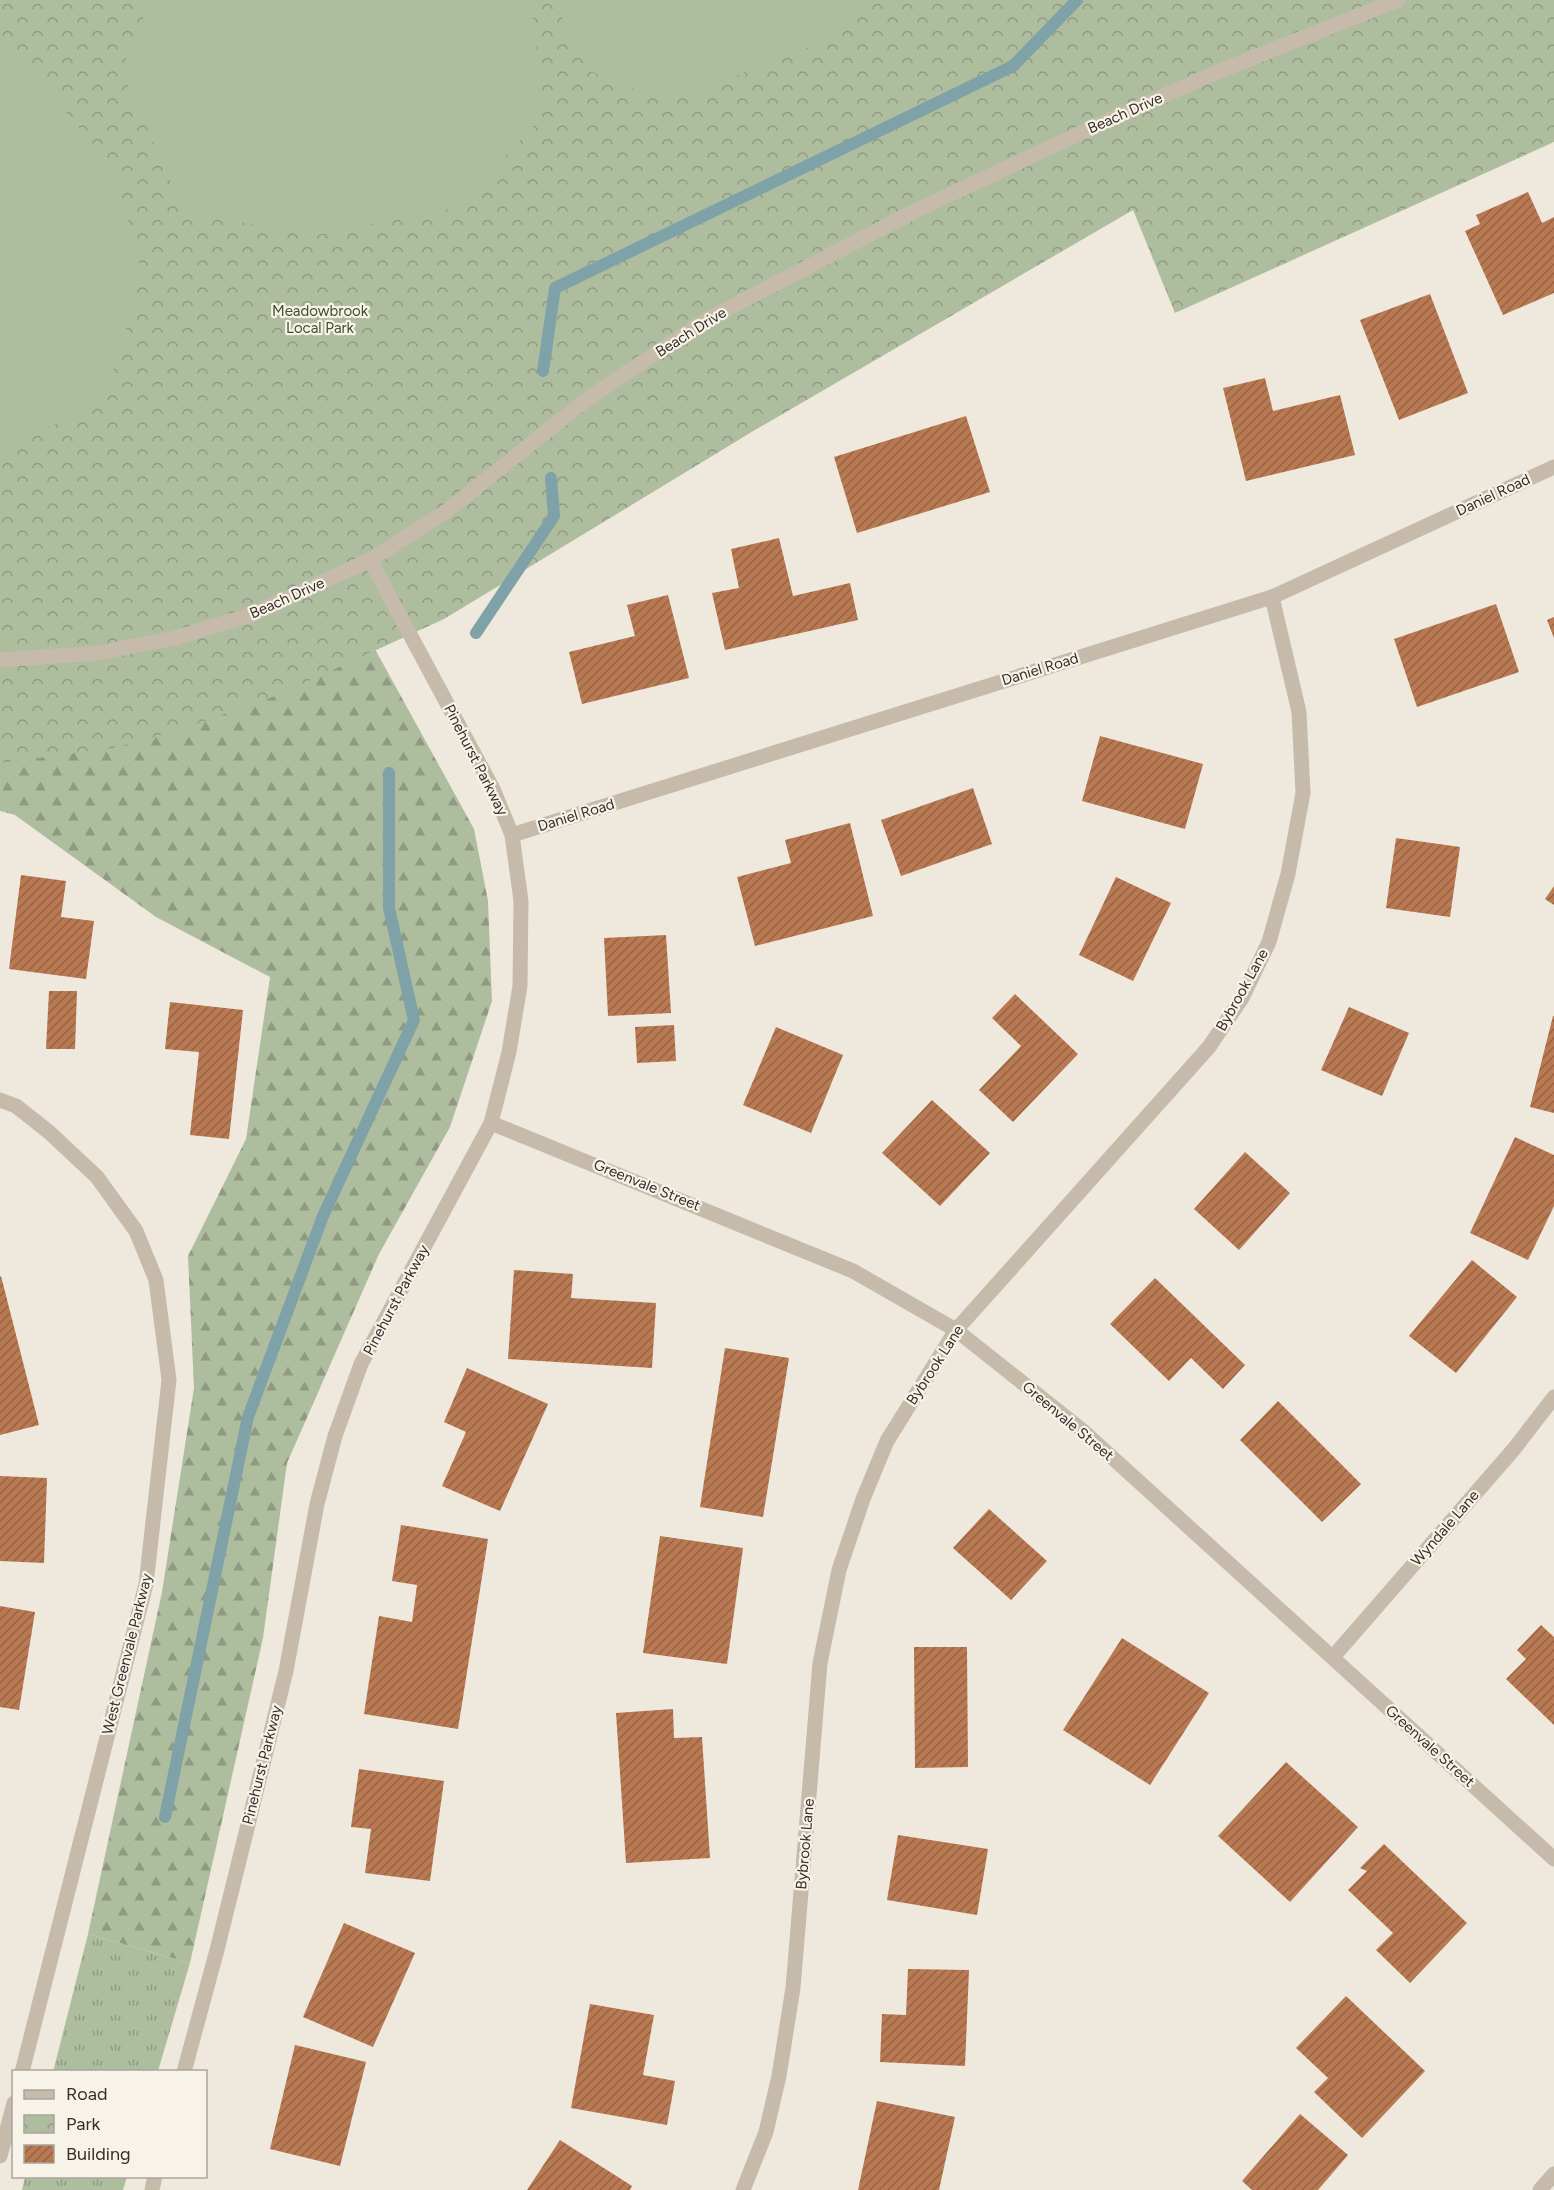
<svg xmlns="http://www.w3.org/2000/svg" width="1554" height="2190" viewBox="0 0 1554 2190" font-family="Figtree,sans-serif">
	<defs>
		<pattern id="grass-tufts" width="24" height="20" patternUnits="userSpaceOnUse" patternTransform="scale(1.5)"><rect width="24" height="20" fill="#afbd9f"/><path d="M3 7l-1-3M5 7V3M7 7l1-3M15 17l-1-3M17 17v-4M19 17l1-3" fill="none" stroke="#8f9a82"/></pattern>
		<pattern id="forest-firs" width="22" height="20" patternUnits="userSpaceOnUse" patternTransform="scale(1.5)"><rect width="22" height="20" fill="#afbd9f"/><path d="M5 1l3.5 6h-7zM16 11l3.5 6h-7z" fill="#8f9a82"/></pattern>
		<pattern id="park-crowns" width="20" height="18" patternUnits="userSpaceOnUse" patternTransform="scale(1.5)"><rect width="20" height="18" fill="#afbd9f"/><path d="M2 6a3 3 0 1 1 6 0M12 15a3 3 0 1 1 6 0" fill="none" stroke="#8f9a82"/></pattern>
		<pattern id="building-hatch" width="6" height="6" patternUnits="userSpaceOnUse" patternTransform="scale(1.5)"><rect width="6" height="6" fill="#b97952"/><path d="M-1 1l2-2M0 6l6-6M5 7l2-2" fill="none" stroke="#976444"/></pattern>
	</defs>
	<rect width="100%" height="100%" fill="#efe9dd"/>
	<g fill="url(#grass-tufts)">
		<polygon points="88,1934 190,1963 158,2071 53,2072"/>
		<polygon points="25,2177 25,2176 127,2177 123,2190 22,2190"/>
	</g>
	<polygon fill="url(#forest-firs)" points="354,611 474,829 488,901 492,1001 450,1127 379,1254 287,1463 263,1638 190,1963 88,1934 162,1592 194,1388 188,1256 246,1139 270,977 156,917 15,815 0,811 0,701"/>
	<polygon fill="url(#park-crowns)" points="0,0 1554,0 1554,142 1175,313 1133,210 755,430 444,619 278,695 177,731 113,748 0,763"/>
	<g fill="#afbd9f">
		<polygon points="151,0 531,0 539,71 538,121 459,207 312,236 184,211 121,70"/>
		<polygon points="553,0 869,0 808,47 668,103 590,71"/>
		<polygon points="0,32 115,171 141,271 119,357 99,402 0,451"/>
	</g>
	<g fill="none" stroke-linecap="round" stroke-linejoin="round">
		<g stroke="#7fa2a9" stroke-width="12">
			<polyline points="543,371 555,288 1013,66 1077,0"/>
			<polyline points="476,633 554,516 551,478"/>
			<polyline points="165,1817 248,1417 323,1216 414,1020 389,908 389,773"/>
		</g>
	</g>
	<g fill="url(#building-hatch)">
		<polygon points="1528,192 1542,223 1554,217 1554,293 1503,315 1465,231 1480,224 1476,215"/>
		<polygon points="1430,294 1468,393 1399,420 1360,320"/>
		<polygon points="1265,378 1273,411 1340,395 1355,455 1246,481 1223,388"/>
		<polygon points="966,416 990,492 857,533 834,457"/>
		<polygon points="779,538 793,596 850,583 858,620 725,650 712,593 739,588 731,549"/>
		<polygon points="668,595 689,678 582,704 569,652 635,636 627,605"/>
		<polygon points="1496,604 1519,672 1417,707 1394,639"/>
		<polygon points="1554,617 1554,638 1547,620"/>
		<polygon points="1100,736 1203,764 1185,829 1082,801"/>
		<polygon points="973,788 992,844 901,876 881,820"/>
		<polygon points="850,823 873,916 755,946 737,877 791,863 785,840"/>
		<polygon points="1396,838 1460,847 1450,917 1386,908"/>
		<polygon points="21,875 66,881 61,917 94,921 86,979 9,969"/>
		<polygon points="1116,877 1171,903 1133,981 1079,955"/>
		<polygon points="1554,886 1554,905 1545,899"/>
		<polygon points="666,935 671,1013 608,1016 604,938"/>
		<polygon points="49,991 77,991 75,1049 46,1049"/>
		<polygon points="1015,994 1078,1054 1013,1122 979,1090 1021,1046 992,1018"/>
		<polygon points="170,1002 243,1010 229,1139 190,1135 199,1052 165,1049"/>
		<polygon points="1349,1007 1409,1033 1382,1096 1321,1070"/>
		<polygon points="1553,1016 1554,1016 1554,1113 1530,1107"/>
		<polygon points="674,1025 676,1061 637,1063 635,1027"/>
		<polygon points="776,1027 843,1055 811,1133 743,1105"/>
		<polygon points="932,1100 990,1153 940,1206 882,1153"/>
		<polygon points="1515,1137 1554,1155 1554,1206 1528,1260 1470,1233"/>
		<polygon points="1245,1152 1290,1193 1239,1250 1194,1209"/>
		<polygon points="1472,1260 1517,1297 1456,1373 1409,1336"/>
		<polygon points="514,1270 573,1274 571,1298 656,1303 652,1368 508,1359"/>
		<polygon points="1,1276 39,1425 0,1435 0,1277"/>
		<polygon points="1155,1278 1245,1365 1223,1389 1191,1358 1169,1381 1110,1324"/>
		<polygon points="725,1348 789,1358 763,1517 700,1507"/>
		<polygon points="467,1368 548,1404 500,1511 442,1486 466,1432 444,1422"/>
		<polygon points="1278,1401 1361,1484 1322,1522 1240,1440"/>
		<polygon points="0,1476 47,1478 44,1563 0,1561"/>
		<polygon points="989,1509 1047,1561 1011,1600 953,1548"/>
		<polygon points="401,1525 488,1539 458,1729 364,1714 379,1616 412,1622 417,1585 392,1581"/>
		<polygon points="660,1536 743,1548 727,1664 643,1653"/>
		<polygon points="0,1606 35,1612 19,1710 0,1707"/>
		<polygon points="1541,1625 1554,1637 1554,1725 1506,1679 1526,1659 1517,1650"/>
		<polygon points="1122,1638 1209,1693 1150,1785 1063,1730"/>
		<polygon points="914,1647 967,1647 968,1767 915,1768"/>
		<polygon points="673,1709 674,1738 702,1737 710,1858 626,1863 616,1713"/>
		<polygon points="1286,1762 1358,1827 1290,1902 1218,1836"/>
		<polygon points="359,1769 444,1781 430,1881 365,1873 371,1829 351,1827"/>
		<polygon points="898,1835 988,1849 977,1915 887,1900"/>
		<polygon points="1384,1844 1467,1923 1410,1983 1376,1950 1393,1933 1348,1890 1367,1871 1360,1868"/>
		<polygon points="344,1923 415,1953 373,2047 303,2017"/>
		<polygon points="908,1969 969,1970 965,2066 880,2062 882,2014 906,2015"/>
		<polygon points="1346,1996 1425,2071 1362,2138 1314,2092 1328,2078 1296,2048"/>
		<polygon points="590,2004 654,2015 643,2075 675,2081 667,2125 571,2108"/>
		<polygon points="295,2045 366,2062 340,2166 270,2149"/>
		<polygon points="877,2101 955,2117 939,2190 858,2190"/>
		<polygon points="1300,2114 1348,2155 1318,2190 1252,2190 1242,2181"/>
		<polygon points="560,2140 632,2186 630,2190 527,2190"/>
	</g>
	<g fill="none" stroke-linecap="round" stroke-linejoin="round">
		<g stroke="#c6bbab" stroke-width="15">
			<polyline points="370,560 444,513 586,400 704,321 913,212 1085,131 1217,72 1398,0"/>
			<polyline points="0,1100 16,1106 49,1132 97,1177 136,1231 156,1280 169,1380 146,1584 22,2072"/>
			<polyline points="491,1123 853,1271 956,1330 1082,1430 1554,1859"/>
			<polyline points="1333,1657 1514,1449 1554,1397"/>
			<polyline points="0,2156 14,2103"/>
			<polyline points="743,2190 766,2132 779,2076 793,1988 820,1663 839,1570 863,1499 887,1441 956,1330 1209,1047 1242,998 1269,942 1288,874 1303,793 1299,712 1272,597"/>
		</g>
		<g stroke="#c6bbab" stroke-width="15">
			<polyline points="0,660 97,653 175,638 251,615 370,560 493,789 512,835 521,901 520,986 509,1052 491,1123 361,1364 335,1436 317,1504 286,1671 218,1946 184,2072"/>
			<polyline points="512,835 1272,597 1554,467"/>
			<polyline points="152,2190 155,2176"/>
			<polyline points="1540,2190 1554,2174"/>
		</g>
	</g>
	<g text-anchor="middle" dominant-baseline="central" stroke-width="4.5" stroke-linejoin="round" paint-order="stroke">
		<g font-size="15" fill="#352e29" stroke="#f8f3e9">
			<text transform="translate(1125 113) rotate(-24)">Beach Drive</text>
			<text transform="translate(691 332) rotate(-32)">Beach Drive</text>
			<text transform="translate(1493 495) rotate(-25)">Daniel Road</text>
			<text transform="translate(287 598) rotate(-24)">Beach Drive</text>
			<text transform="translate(1040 669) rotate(-17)">Daniel Road</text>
			<text transform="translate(476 760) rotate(63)">Pinehurst Parkway</text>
			<text transform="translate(576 815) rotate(-17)">Daniel Road</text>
			<text transform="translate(1242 990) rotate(-61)">Bybrook Lane</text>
			<text transform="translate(647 1185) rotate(22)">Greenvale Street</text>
			<text transform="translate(396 1300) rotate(-62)">Pinehurst Parkway</text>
			<text transform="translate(935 1365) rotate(-57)">Bybrook Lane</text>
			<text transform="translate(1068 1421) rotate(40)">Greenvale Street</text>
			<text transform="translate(1445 1528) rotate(-49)">Wyndale Lane</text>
			<text transform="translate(127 1654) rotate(-76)">West Greenvale Parkway</text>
			<text transform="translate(1430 1746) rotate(42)">Greenvale Street</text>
			<text transform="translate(262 1765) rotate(-76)">Pinehurst Parkway</text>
			<text transform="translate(805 1844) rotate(-85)">Bybrook Lane</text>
		</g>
		<g font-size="15" fill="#405030" stroke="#f8f3e9">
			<text x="320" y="311">Meadowbrook<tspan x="320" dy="17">Local Park</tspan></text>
		</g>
	</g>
	<rect x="12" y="2070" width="195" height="108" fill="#f8f3e9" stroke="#aaa49c" stroke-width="1.5"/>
	<rect x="24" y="2090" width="30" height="9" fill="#c6bbab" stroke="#aaa49c" stroke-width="1.5"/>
	<text x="66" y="2100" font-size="18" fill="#352e29">Road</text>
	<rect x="24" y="2115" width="30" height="18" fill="url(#park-crowns)" stroke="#aaa49c" stroke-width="1.5"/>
	<text x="66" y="2130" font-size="18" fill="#352e29">Park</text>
	<rect x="24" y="2145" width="30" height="18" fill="url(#building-hatch)" stroke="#aaa49c" stroke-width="1.5"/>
	<text x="66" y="2160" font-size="18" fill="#352e29">Building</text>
</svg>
